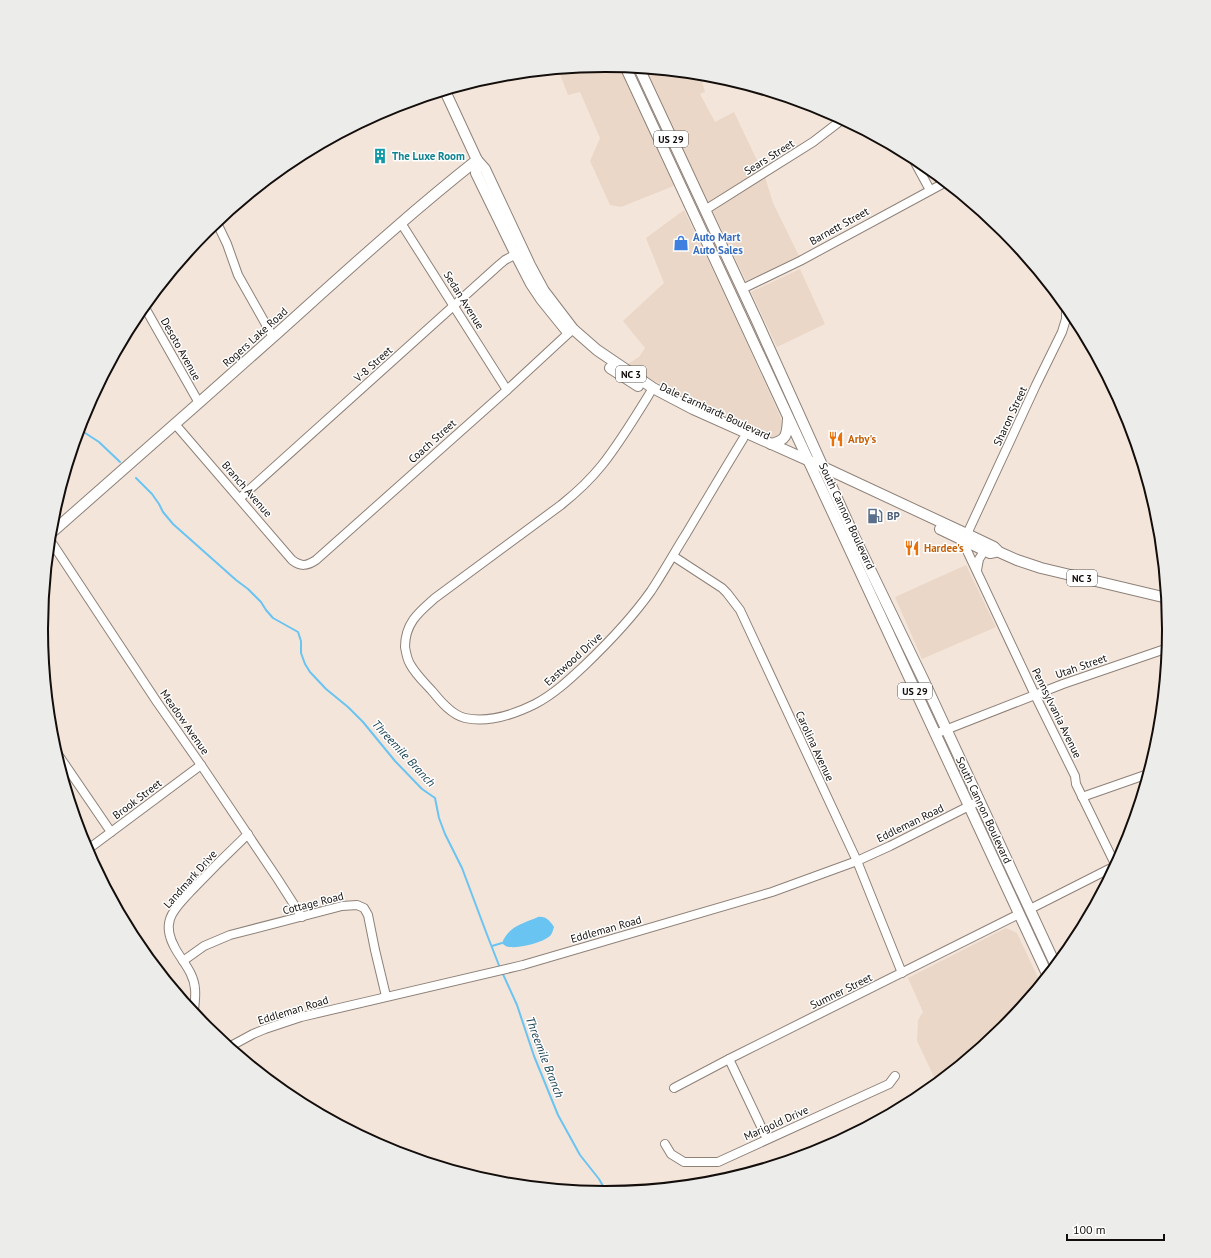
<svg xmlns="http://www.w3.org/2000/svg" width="1211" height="1258" viewBox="0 0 1211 1258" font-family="'PT Sans',sans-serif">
	<rect width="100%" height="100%" fill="#f3e5da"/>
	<g fill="#ebd7c7">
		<polygon points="606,65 619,66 676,185 621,207 610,205 590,161 600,138 580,92 568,95 558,69"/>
		<polygon points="644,68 700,74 705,92 700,94 715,122 734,112 765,177 773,203 799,256 746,281 716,218 662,109"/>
		<polygon points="684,210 732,310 780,416 783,426 783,433 777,438 769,438 703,408 626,365 639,357 645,348 623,321 664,283 646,238"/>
		<polygon points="800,269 825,324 777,347 751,292"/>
		<polygon points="966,565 996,627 922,659 895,597"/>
		<polygon points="1006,928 1017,933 1041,984 1004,1028 940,1081 936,1081 917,1041 918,1020 923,1012 908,978"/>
	</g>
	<path fill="#6ac4f2" d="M538,917C546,916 550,921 554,927C553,930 552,934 550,936C542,943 520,948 510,947C506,947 504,945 502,943C509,926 522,924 538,917Z"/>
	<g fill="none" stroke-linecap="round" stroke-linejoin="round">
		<g stroke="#6ac4f2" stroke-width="2">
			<polyline points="79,429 99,442 120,462"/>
			<polyline points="136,478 152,494 159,504 163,512 173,524 236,580 248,589 261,602 266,610 273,618 298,632 301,641 301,653 305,664 310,672 326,689 348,707 363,722 395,761 422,789 435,798 439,818 445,834 462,868 486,932 500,968"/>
			<polyline points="492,946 502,943"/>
			<polyline points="502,972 517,1005 534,1056 558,1115 580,1155 599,1179 607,1193"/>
		</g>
		<defs>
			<g id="minor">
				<polyline points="911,155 930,190"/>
				<polyline points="705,210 813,142 843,119"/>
				<polyline points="216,221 227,244 238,275 273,337"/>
				<polyline points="401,223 507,390"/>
				<polyline points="742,289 800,261 946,182"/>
				<polyline points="144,306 199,403"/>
				<path d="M653,388C637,414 621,441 602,465C590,480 576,493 561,505L435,598C419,612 405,623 405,647C406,653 407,659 410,664C416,675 425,683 433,692C441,702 452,715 465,718C488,723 515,714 535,704C554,694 569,680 585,665C609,642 632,618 651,591C663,573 674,553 686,534C705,502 724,470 743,439"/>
				<path d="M175,424L292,560C301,567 307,566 316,560L507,390L573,329"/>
				<polyline points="240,498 499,265 505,260 520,252"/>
				<polyline points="967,534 1036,385 1062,332 1066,319 1066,305"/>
				<polyline points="50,540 157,702 201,765 277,878 302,917"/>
				<polyline points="962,540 1035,695 1075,776 1076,784 1116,866"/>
				<polyline points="673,556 722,588 727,593 740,610 857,861 902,973"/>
				<polyline points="977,570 979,559 985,550"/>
				<polyline points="935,734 1063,684 1168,648"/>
				<polyline points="55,750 111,832"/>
				<polyline points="1082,797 1148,774"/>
				<polyline points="87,850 201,765"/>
				<polyline points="1030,909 1115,866"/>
				<polyline points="183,961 204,946 230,935 342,906 357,905 364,908 368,915 375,950 386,996"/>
				<path d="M194,1013C194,1005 196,997 195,989C194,973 182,961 175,948C170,939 167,928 170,919C173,909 183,900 190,892C209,872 228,853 248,834"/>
				<polyline points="229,1047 253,1034 265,1029 301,1017 523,965 772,892 857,861 890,846 979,801"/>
				<polyline points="729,1059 767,1139"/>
				<polyline points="674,1088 729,1059 1019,914"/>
				<polyline points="665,1144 671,1154 684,1162 718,1162 889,1084 895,1076"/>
			</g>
			<g id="major">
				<polyline points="625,66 1048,976"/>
				<polyline points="639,68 757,321 854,536 923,679 1056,966"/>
				<polyline points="445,91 477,160 485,169 530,265 544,291 573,329 597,350 653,388 693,409 823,467 971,536 994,547 999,552 1017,560 1041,568 1167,598"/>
				<polyline points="477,160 476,173 516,255 531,284 541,299 566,330"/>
				<polyline points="610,368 638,386"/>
				<path d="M771,444C787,440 787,435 788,419"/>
				<polyline points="940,529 990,553 995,552"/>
				<path d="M50,534C125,468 199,403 273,337C340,277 406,216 477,160"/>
			</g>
		</defs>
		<use href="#minor" stroke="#8e8178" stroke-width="10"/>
		<use href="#major" stroke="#8e8178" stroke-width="12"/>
		<use href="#minor" stroke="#fff" stroke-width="8"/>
		<use href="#major" stroke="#fff" stroke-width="10"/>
	</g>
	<defs>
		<symbol id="building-bare" viewBox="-9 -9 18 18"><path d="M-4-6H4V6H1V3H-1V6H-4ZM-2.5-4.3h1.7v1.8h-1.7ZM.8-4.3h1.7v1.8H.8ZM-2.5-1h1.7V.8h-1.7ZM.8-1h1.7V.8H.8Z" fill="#0f9aa8" stroke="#fff" stroke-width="2.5" paint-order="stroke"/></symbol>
		<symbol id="shop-bare" viewBox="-9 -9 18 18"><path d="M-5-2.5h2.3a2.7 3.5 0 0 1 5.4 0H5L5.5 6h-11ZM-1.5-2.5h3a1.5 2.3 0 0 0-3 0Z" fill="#3f7fe0" stroke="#fff" stroke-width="2.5" paint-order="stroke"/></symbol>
		<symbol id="restaurant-bare" viewBox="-9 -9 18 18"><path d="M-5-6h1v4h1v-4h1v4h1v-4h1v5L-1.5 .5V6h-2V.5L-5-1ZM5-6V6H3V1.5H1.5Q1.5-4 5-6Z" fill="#e8710a" stroke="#fff" stroke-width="2.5" paint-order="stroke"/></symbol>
		<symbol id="fuel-bare" viewBox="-9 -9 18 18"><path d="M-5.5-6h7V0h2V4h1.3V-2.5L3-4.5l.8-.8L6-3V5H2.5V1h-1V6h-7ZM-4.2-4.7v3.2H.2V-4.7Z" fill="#5c6f8a" stroke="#fff" stroke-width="2.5" paint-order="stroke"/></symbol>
	</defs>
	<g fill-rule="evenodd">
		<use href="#building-bare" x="369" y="145" width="22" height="22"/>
		<use href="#shop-bare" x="670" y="232" width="22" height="22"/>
		<use href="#restaurant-bare" x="825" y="428" width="22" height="22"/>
		<use href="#fuel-bare" x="864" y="505" width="22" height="22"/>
		<use href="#restaurant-bare" x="901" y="537" width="22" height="22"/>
	</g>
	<g text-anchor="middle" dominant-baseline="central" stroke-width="3" stroke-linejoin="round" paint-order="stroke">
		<g fill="#fff" stroke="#5a5654" stroke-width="1">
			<rect x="654" y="131" width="34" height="16" rx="3"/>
			<rect x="616" y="366" width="30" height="16" rx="3"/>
			<rect x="1067" y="570" width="30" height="16" rx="3"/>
			<rect x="898" y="683" width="34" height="16" rx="3"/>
		</g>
		<g font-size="10" font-weight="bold" fill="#130e0b">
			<text x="671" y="139">US 29</text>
			<text x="631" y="374">NC 3</text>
			<text x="1082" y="578">NC 3</text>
			<text x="915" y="691">US 29</text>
		</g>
		<g font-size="11" font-weight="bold" fill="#0d838f" stroke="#fff" text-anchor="start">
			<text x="392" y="156">The Luxe Room</text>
		</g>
		<g font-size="11" fill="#130e0b" stroke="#fff">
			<text transform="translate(769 157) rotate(-32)">Sears Street</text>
			<text transform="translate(839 226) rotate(-29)">Barnett Street</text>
			<text transform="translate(464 300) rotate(58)">Sedan Avenue</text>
			<text transform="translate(255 337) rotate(-42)">Rogers Lake Road</text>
			<text transform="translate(181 349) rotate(61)">Desoto Avenue</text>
			<text transform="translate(373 364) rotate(-42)">V-8 Street</text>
			<text transform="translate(715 411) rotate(25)">Dale Earnhardt Boulevard</text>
			<text transform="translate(1010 416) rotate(-65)">Sharon Street</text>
			<text transform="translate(432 441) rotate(-42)">Coach Street</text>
			<text transform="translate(247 489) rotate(49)">Branch Avenue</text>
			<text transform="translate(847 516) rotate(65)">South Cannon Boulevard</text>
			<text transform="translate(573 659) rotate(-42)">Eastwood Drive</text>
			<text transform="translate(1081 666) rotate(-19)">Utah Street</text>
			<text transform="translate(1057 713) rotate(64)">Pennsylvania Avenue</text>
			<text transform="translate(185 722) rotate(55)">Meadow Avenue</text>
			<text transform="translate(815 746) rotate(65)">Carolina Avenue</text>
			<text transform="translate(137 799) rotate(-37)">Brook Street</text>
			<text transform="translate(984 810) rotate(65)">South Cannon Boulevard</text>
			<text transform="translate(910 823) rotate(-26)">Eddleman Road</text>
			<text transform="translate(190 879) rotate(-48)">Landmark Drive</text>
			<text transform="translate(313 903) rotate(-14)">Cottage Road</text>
			<text transform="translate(606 929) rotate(-16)">Eddleman Road</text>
			<text transform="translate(841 991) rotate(-26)">Sumner Street</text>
			<text transform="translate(293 1010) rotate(-17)">Eddleman Road</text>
			<text transform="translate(776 1123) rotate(-24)">Marigold Drive</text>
		</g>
		<g font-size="11" font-weight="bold" fill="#366cbe" stroke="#fff" text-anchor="start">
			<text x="693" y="237">Auto Mart<tspan x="693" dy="13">Auto Sales</tspan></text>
		</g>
		<g font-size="11" font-weight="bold" fill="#c56008" stroke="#fff" text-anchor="start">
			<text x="848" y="439">Arby's</text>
			<text x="924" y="548">Hardee's</text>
		</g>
		<g font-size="11" font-weight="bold" fill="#4e5e75" stroke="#fff" text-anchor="start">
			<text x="887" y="516">BP</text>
		</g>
		<g font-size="12" font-style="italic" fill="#194154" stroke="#fff">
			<text transform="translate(404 753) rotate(47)">Threemile Branch</text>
			<text transform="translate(545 1057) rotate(69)">Threemile Branch</text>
		</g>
	</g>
	<path d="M0 0H1211V1258H0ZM48 629a557 557 0 1 1 1114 0a557 557 0 1 1-1114 0Z" fill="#ececeb" fill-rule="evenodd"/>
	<path fill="none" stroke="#130e0b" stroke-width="2" d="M48 629a557 557 0 1 1 1114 0a557 557 0 1 1-1114 0Z"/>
	<path d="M1067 1234v6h97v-6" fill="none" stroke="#130e0b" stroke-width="2"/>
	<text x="1073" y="1234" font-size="12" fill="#130e0b" stroke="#ffffff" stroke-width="3" paint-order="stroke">100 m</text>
</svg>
